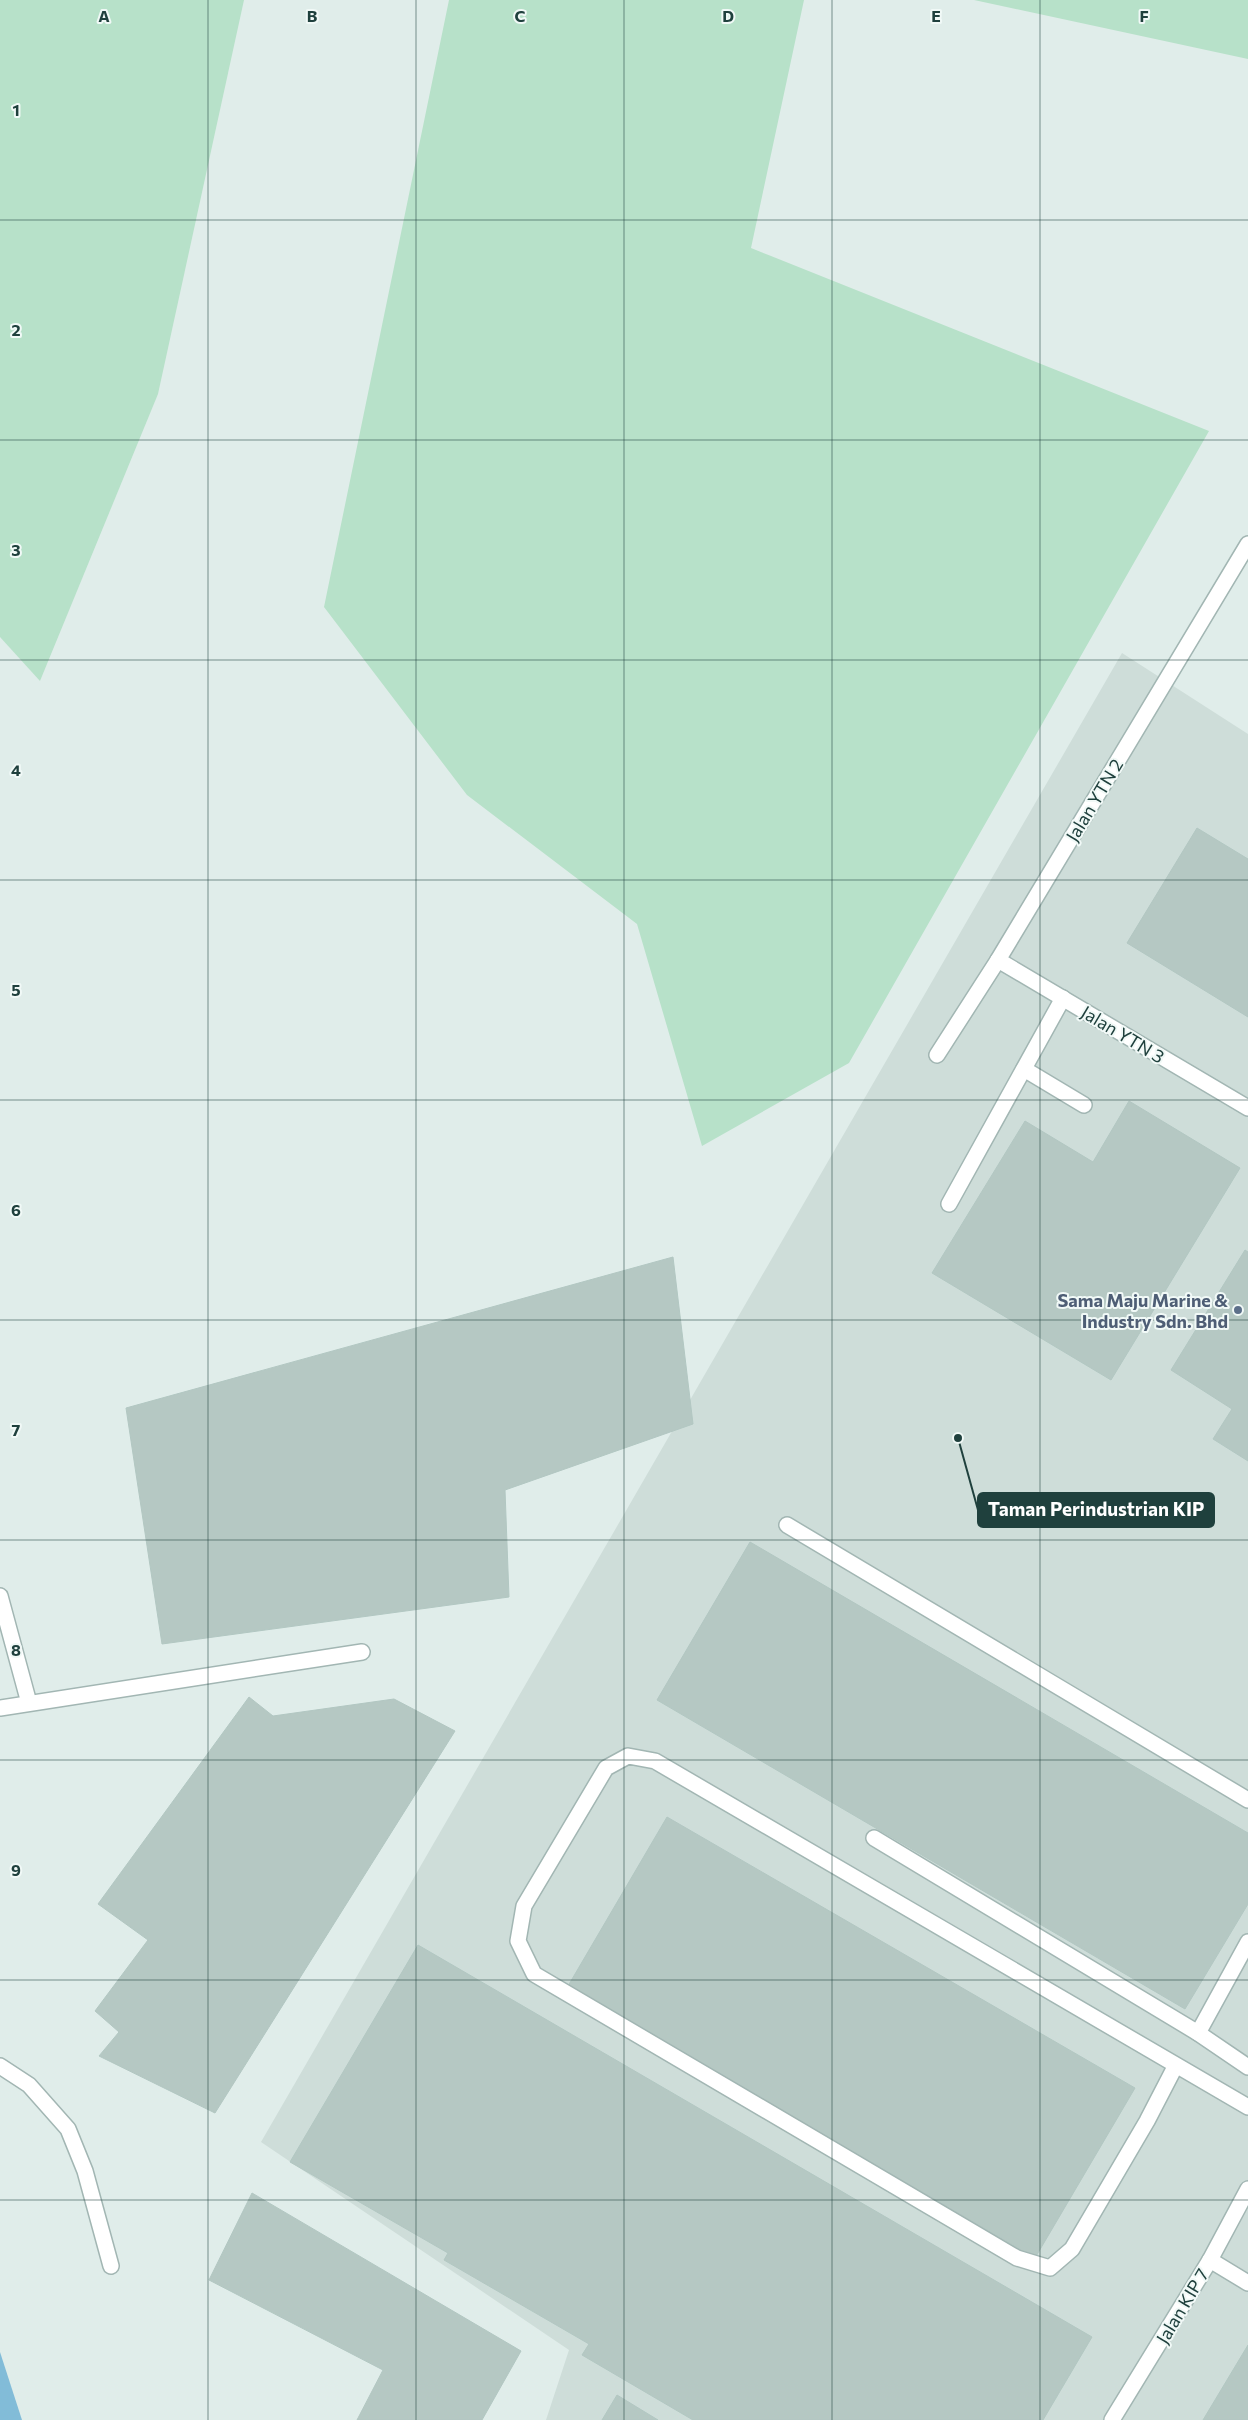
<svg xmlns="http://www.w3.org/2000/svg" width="1248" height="2420" viewBox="0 0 1248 2420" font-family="Commissioner,sans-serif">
	<rect width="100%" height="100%" fill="#e0edea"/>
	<polygon fill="#ceddd9" points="1122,653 1248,734 1248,2420 546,2420 569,2350 261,2142"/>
	<g fill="#b7e1c9">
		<polygon points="0,0 244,0 158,394 40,681 0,637"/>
		<polygon points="449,0 804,0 751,248 1209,431 849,1063 702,1146 637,924 467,795 324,607"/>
		<polygon points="974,0 1248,0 1248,59"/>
	</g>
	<polygon fill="#82bcd8" points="0,2352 22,2420 0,2420"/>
	<g fill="#b5c8c3" stroke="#b2c7c2">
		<polygon points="1197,828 1248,859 1248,1017 1127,943"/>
		<polygon points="1129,1101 1240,1168 1111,1380 932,1273 1025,1121 1093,1162"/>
		<polygon points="1245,1250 1248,1252 1248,1461 1213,1439 1232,1409 1171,1370"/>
		<polygon points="673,1257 693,1424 505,1490 509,1597 162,1644 126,1408"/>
		<polygon points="750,1542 1248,1833 1248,1904 1185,2009 657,1700"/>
		<polygon points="249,1697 273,1716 394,1699 455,1731 215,2113 99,2056 119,2032 95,2011 148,1940 98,1904"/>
		<polygon points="667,1817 1135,2088 1035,2258 568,1986"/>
		<polygon points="418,1945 1092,2337 1043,2420 693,2420 582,2355 589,2344 444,2260 448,2253 290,2162"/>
		<polygon points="252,2193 521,2351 482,2420 357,2420 383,2370 209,2280"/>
		<polygon points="1248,2345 1248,2420 1203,2420"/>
		<polygon points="617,2395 658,2420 602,2420"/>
	</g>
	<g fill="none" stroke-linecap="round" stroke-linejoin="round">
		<defs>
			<g id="service">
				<polyline points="1024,1069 1084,1105"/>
				<polyline points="949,1204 1063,998"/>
				<polyline points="787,1525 1248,1800"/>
				<polyline points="0,1596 29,1703"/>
				<polyline points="0,1708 362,1652"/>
				<polyline points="874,1838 1198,2033 1248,2067"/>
				<polyline points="1198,2033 1248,1942"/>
				<polyline points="1176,2065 1147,2121 1072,2249 1050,2268 1017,2258 534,1974 518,1941 524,1906 606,1768 628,1756 655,1761 1248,2107"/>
				<polyline points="0,2066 29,2085 68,2129 85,2171 111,2266"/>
				<polyline points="1210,2260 1248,2283"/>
			</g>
			<g id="minor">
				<polyline points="998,960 1248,1108"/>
				<polyline points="937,1055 998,960 1248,544"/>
				<polyline points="1112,2420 1210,2260 1248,2189"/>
			</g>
		</defs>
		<use href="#service" stroke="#a2b6b3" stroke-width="18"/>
		<use href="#minor" stroke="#a2b6b3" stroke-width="18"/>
		<use href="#service" stroke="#fff" stroke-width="15"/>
		<use href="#minor" stroke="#fff" stroke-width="15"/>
	</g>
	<path fill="none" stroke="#1f403d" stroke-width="1" stroke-opacity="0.55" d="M208,0V2420M416,0V2420M624,0V2420M832,0V2420M1040,0V2420M0,220H1248M0,440H1248M0,660H1248M0,880H1248M0,1100H1248M0,1320H1248M0,1540H1248M0,1760H1248M0,1980H1248M0,2200H1248"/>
	<circle fill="#5c6f8a" stroke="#f1f9f7" stroke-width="2" cx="1238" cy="1310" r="5"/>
	<g text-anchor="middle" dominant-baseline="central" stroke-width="4" stroke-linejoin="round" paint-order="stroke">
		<g font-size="18" fill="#1f403d" stroke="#f1f9f7">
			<text transform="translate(1094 800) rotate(-59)">Jalan YTN 2</text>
			<text transform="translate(1123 1034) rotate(31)">Jalan YTN 3</text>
			<text transform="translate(1182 2306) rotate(-59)">Jalan KIP 7</text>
		</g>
		<g font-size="18" font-weight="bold" fill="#4e5e75" stroke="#f1f9f7" text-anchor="end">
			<text x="1228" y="1300">Sama Maju Marine &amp;<tspan x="1228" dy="21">Industry Sdn. Bhd</tspan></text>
		</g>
	</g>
	<g font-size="16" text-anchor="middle" font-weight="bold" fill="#1f403d" stroke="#f1f9f7" stroke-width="4" stroke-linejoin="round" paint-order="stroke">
		<text x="104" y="22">A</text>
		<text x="312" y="22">B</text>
		<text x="520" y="22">C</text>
		<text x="728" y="22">D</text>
		<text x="936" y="22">E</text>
		<text x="1144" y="22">F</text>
		<text x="16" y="116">1</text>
		<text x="16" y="336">2</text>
		<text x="16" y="556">3</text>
		<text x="16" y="776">4</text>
		<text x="16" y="996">5</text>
		<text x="16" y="1216">6</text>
		<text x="16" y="1436">7</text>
		<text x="16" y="1656">8</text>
		<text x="16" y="1876">9</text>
	</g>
	<path fill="none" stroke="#1f403d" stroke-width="2" d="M958 1438L978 1510"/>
	<circle fill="#1f403d" stroke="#f1f9f7" stroke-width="2" cx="958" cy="1438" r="5"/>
	<rect fill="#1f403d" stroke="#1f403d" stroke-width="2" x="978" y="1493" width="236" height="34" rx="5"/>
	<g font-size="19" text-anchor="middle" font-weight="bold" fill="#fff">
		<text x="1096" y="1516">Taman Perindustrian KIP</text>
	</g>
</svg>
